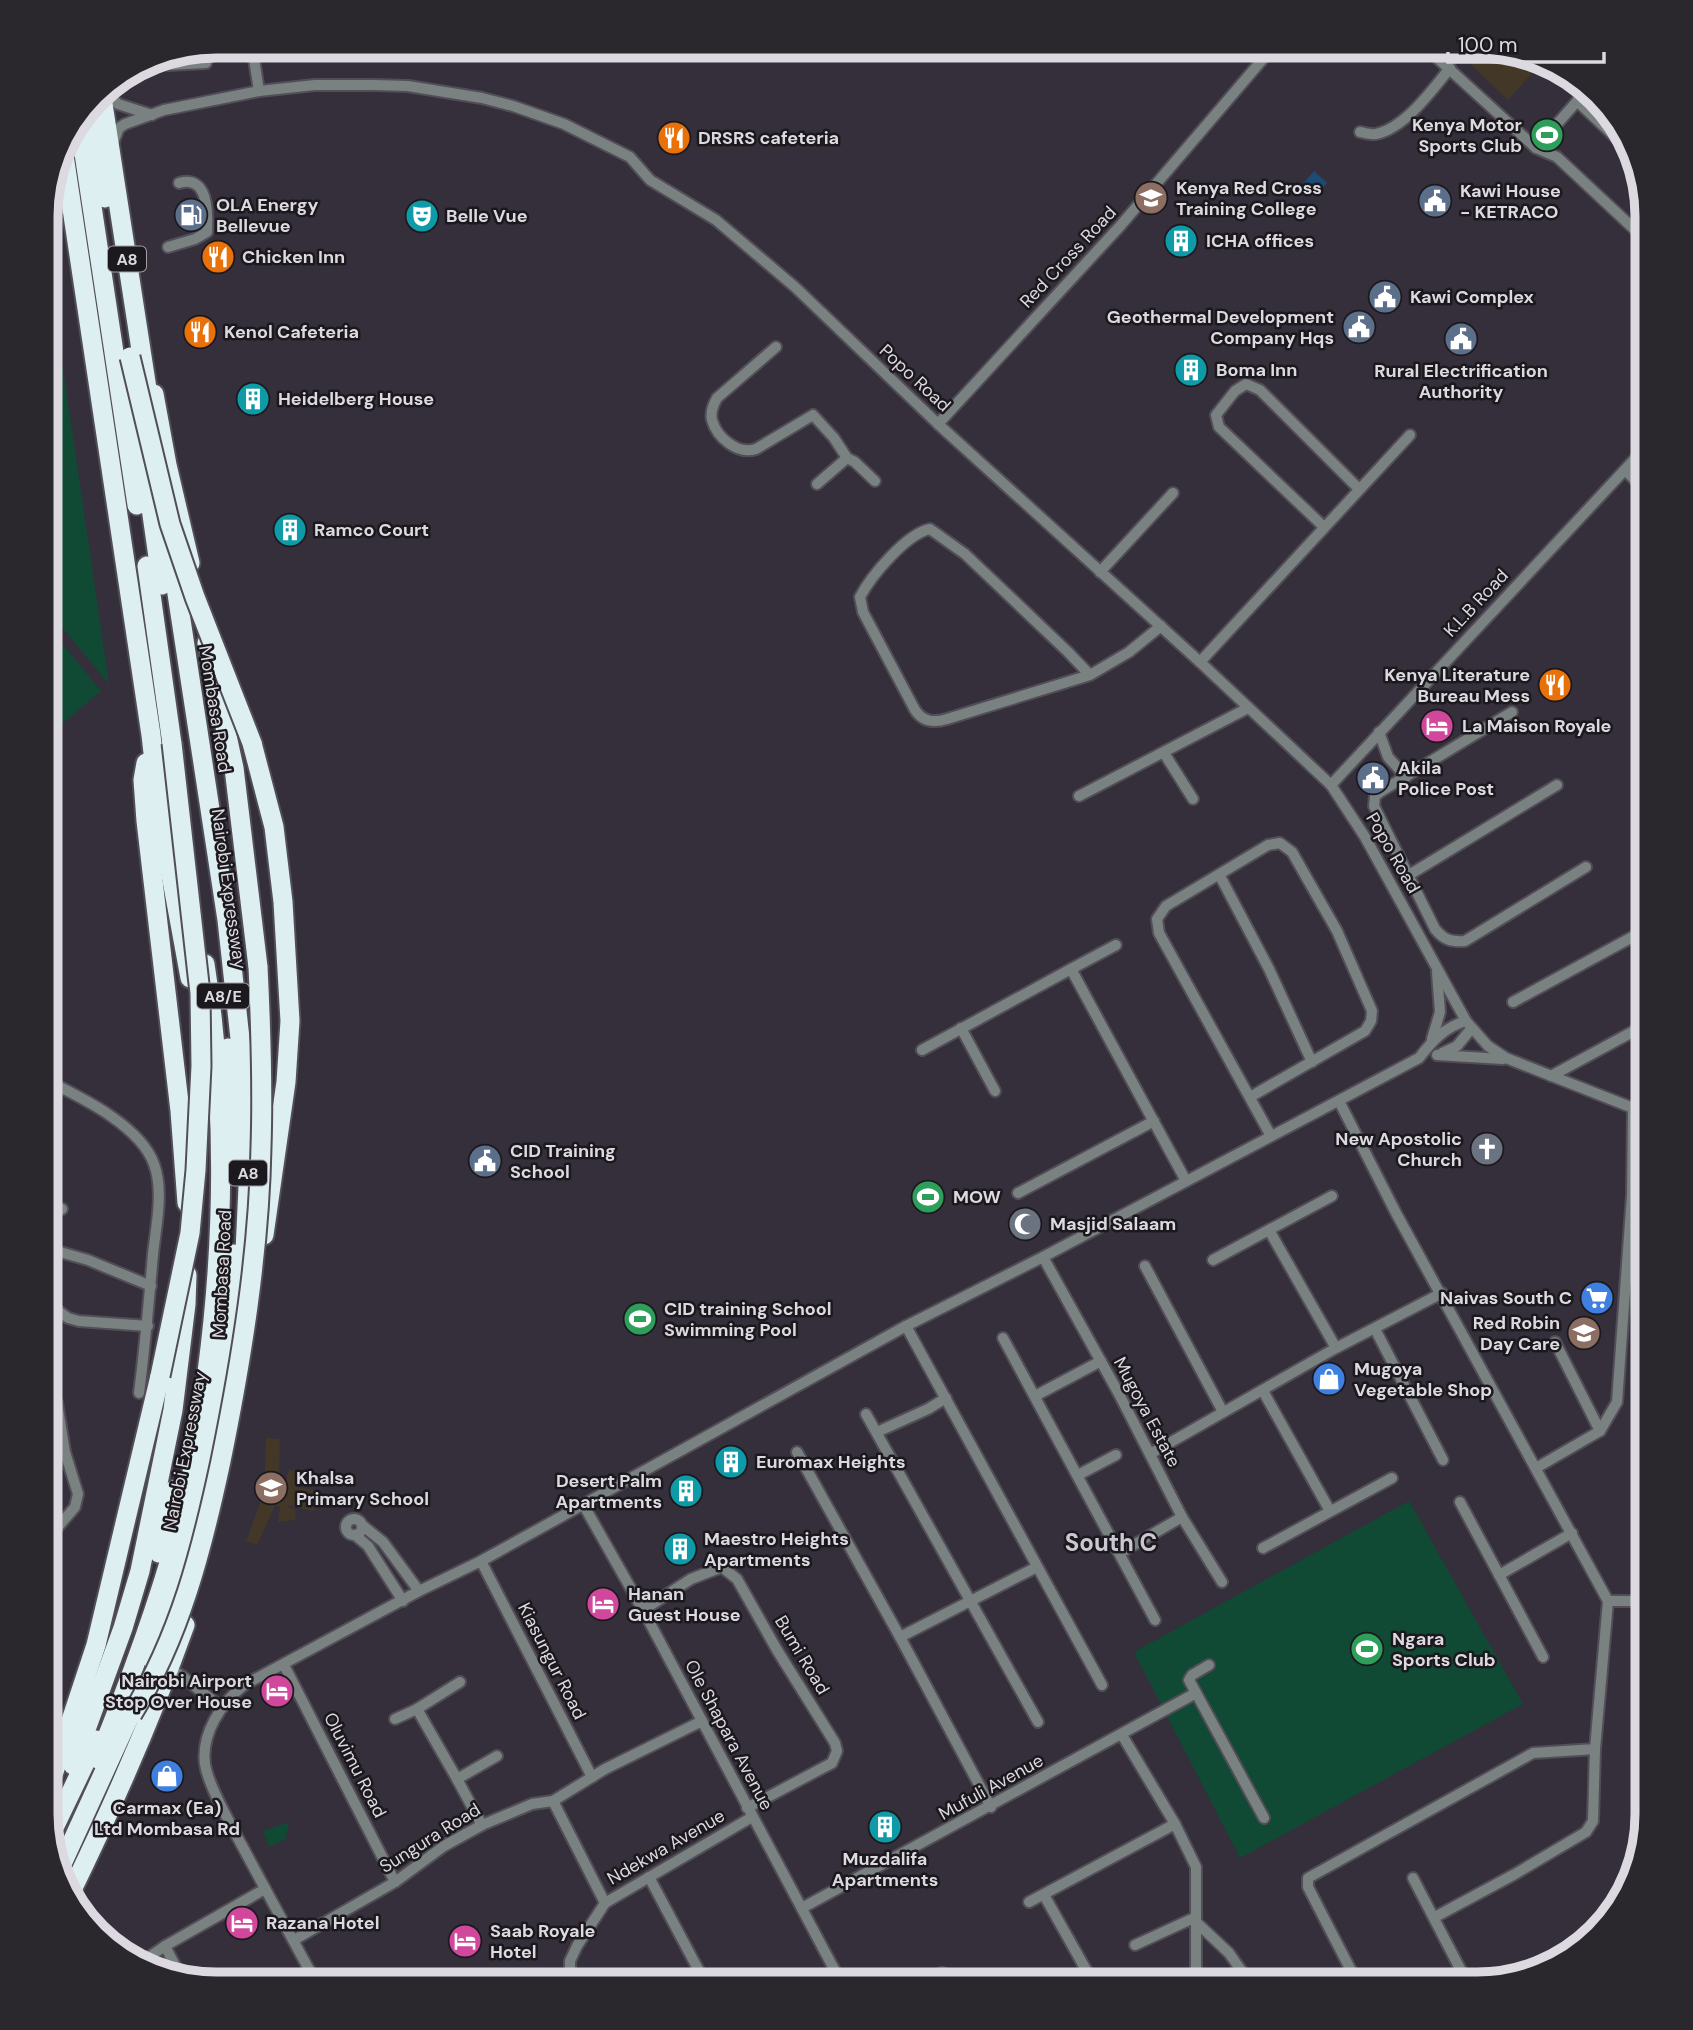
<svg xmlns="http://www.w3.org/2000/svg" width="1693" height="2030" viewBox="0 0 1693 2030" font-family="'DM Sans',sans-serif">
	<rect width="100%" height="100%" fill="#342f3a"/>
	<g fill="#433728">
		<polygon points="1451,46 1488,46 1542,62 1508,100"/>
		<polygon points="266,1438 280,1439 279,1484 285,1486 289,1469 304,1474 302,1483 298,1487 319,1491 315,1511 285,1505 296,1511 295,1520 278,1522 280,1507 275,1506 257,1545 246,1541 264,1492"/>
	</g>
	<g fill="#104a35">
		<polygon points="58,333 58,334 109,684 46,608 46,342"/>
		<polygon points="46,624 101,691 46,737"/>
		<polygon points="1409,1501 1523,1704 1240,1858 1134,1652"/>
		<polygon points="289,1822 286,1839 269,1847 263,1831"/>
	</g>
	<polygon fill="#1b4c76" points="1314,171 1327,183 1315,197 1302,185"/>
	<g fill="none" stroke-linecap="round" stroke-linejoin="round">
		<defs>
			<g id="street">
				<polyline points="252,46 259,91"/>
				<polyline points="1424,46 1536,148 1557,157 1647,241"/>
				<polyline points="166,55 168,65 206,63"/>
				<polyline points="104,91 118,104 152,115"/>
				<polyline points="1577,101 1627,148"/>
				<path d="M1360,132C1365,133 1372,135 1376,134C1405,128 1432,90 1450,68"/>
				<polyline points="113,143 119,128 125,124 164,110 259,91 315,85 374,85 408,86 482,98 513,106 564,124 630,157 650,180 716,220 795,287 938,424 1200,662 1331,785 1365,837 1466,1021 1488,1046 1506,1058 1633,1108 1647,1111"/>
				<polyline points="1536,148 1586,91"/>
				<path d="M168,247L195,239L207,232C208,211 208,175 179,183"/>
				<path d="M776,347L717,398C713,405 710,412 712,420C717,438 738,455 756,449L813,415L834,438L847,458L817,484"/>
				<polyline points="938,424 1121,225 1274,46"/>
				<polyline points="847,458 855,462 875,481"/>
				<polyline points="1625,470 1647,492"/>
				<polyline points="1324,527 1219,427 1216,415 1235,391 1246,384 1260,390 1359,489"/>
				<polyline points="1100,572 1173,493"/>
				<polyline points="1200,662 1410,435"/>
				<path d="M1090,675L1068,652L965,554L930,529C906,534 871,576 860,597L863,612L915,710C923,722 934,723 947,719L1090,675L1129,652L1161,626"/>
				<path d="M1512,712L1380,792L1375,796L1374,806L1435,929C1444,940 1451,942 1465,941L1586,867"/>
				<polyline points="1379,732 1388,757 1406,777"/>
				<polyline points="1164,753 1193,799"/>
				<polyline points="1331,785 1647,446"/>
				<polyline points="1079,796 1248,708"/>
				<polyline points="1409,875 1557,785"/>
				<polyline points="1220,876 1269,969 1312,1062"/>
				<polyline points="1071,969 1116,945"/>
				<polyline points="1513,1002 1647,929"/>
				<polyline points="961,1028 995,1091"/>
				<polyline points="1432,1039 1440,1012 1437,972"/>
				<polyline points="922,1050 1071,969 1186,1181"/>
				<polyline points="1442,1053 1457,1046 1471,1029"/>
				<polyline points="1437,1055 1503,1059"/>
				<polyline points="1551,1076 1647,1024"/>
				<path d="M46,1080C80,1097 140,1125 154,1164C164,1191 156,1226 153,1254C149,1301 145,1347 139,1393"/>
				<polyline points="1250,1097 1365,1031 1371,1021 1372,1011 1337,931 1292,852 1280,843 1268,845 1166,906 1157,919 1159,933 1271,1136"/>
				<polyline points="1339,1101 1396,1213 1608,1601 1595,1749 1533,1753 1308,1878 1308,1887 1358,1984"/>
				<polyline points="46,1168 49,1171"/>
				<polyline points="1018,1193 1154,1121"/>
				<polyline points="46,1206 62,1209"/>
				<polyline points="1269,1230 1336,1348"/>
				<polyline points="46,1248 88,1260 151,1286"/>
				<polyline points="1043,1257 1119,1394 1182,1517 1222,1582"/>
				<polyline points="1213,1260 1332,1196"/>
				<polyline points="1145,1266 1223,1412"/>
				<polyline points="1627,1278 1647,1279"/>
				<polyline points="46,1302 68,1318 79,1321 148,1326"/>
				<polyline points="906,1326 1102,1685"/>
				<polyline points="1375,1329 1443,1460"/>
				<polyline points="1003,1338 1155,1620"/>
				<polyline points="1555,1342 1600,1431"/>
				<polyline points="1263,1391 1330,1511"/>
				<polyline points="1035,1396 1101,1361"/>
				<polyline points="866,1414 1038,1722"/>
				<polyline points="877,1432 928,1409 946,1398"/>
				<polyline points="797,1452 900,1637 991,1807"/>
				<polyline points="1150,1454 1336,1348 1442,1293"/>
				<polyline points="1536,1468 1600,1431 1617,1402 1632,1195 1633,1108"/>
				<polyline points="1078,1475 1116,1455"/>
				<polyline points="1460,1502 1543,1657"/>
				<polyline points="583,1504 643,1610 842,1984"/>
				<circle cx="354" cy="1527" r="8"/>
				<polyline points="362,1525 383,1542 419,1591"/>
				<polyline points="46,1532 57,1528 75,1507 78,1494 65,1452 57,1403 55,1398 46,1389"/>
				<polyline points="355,1535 368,1546 403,1601"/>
				<polyline points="1263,1548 1392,1478"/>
				<polyline points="1120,1553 1182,1517"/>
				<polyline points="481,1561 592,1777"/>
				<polyline points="1499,1575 1572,1533"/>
				<polyline points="1608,1601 1647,1601"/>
				<polyline points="643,1610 691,1579 722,1567 737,1579 777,1650 835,1743 837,1751 832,1763 747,1808"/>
				<polyline points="900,1637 1037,1567"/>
				<polyline points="284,1665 395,1882"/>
				<polyline points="1209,1665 1192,1675 1189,1680 1264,1818"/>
				<polyline points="169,1669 182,1676 222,1708"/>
				<polyline points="395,1719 417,1709"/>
				<polyline points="1122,1735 1175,1824 1196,1867 1196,1984"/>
				<polyline points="457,1779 417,1709 460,1682"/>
				<polyline points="553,1801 605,1903"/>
				<polyline points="482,1825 457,1779 497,1756"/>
				<polyline points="649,1877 706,1984"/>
				<polyline points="1413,1878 1468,1984"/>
				<polyline points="1044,1895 1094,1984"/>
				<polyline points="1029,1902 1175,1824"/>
				<polyline points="802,1908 1196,1693"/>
				<polyline points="1435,1917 1515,1874 1586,1832 1593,1821 1595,1749"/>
				<polyline points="1196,1922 1229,1953 1250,1983"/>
				<polyline points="294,1940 395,1882 444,1846 482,1825 532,1804 553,1801 605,1769 702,1721"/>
				<polyline points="1135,1945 1196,1917"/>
				<polyline points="165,1946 180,1975"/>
				<polyline points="146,1966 149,1957 165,1946 265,1889"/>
				<path d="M317,1984C291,1937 266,1890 240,1842C230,1823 208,1785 205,1764C201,1734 221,1703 244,1685L419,1591L481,1561L906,1326L1043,1257L1419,1058C1432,1041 1445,1027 1466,1021"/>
				<polyline points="478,1984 487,1979"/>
				<polyline points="573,1984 570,1974 570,1961 577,1946 605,1903 752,1817"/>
				<polyline points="915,1984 942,1973 955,1977 961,1984"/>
			</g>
			<g id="highway">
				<polyline points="101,91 150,408"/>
				<polyline points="79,120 137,505"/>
				<polyline points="93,127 105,198"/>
				<polyline points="62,142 151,735 160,815 190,978"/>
				<polyline points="154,394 167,465 190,563"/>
				<polyline points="140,431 162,585"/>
				<polyline points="168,535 227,920 244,1075 248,1133 248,1187 244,1272"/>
				<polyline points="147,566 174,758"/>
				<polyline points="207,643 234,768 258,967"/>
				<polyline points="252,743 274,827 283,902 290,1021 286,1082 264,1235"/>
				<polyline points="146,763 143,780 146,821 180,1111 187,1203"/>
				<polyline points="228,1048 236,1168"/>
				<polyline points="159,1553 174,1490"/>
				<path d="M152,1659C199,1529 227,1392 234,1254"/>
				<path d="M98,1759C129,1684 157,1607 179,1529C193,1477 201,1424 207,1372C225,1236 226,1099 205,964"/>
				<polyline points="73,1765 123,1628 140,1571 173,1410 186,1304 187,1275"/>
				<polyline points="46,1796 96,1645 160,1376"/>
				<polyline points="51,1834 96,1740"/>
				<polyline points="61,1866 137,1700"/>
				<path d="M70,1894C113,1806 152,1717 185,1625"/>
			</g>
		</defs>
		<use href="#street" stroke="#524e58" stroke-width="14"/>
		<use href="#highway" stroke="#524e58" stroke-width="23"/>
		<use href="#street" stroke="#7a8181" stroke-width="10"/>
		<use href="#highway" stroke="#deeff1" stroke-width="19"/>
		<defs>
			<g id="highway-bridge">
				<polyline points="130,357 170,524 195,597 252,743"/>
				<polyline points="160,1376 190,1233 196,1170 201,1066 200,993 172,743"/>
				<path d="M132,1714C180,1636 202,1550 221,1461C242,1358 259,1253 261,1147C263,1087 261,1027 258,967"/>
			</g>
		</defs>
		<use href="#highway-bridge" stroke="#524e58" stroke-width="23" stroke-linecap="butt"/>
		<use href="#highway-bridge" stroke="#deeff1" stroke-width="19"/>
	</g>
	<defs>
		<symbol id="stadium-disc" viewBox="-11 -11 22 22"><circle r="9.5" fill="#2e9e5b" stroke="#1b191d"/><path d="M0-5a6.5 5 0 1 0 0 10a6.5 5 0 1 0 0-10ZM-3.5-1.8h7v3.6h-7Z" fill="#fff"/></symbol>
		<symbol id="restaurant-disc" viewBox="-11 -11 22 22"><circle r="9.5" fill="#e8710a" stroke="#1b191d"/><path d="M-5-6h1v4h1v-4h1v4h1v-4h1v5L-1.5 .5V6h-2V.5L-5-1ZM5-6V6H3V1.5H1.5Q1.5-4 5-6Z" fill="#fff"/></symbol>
		<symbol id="university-disc" viewBox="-11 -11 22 22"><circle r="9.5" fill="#8d6e63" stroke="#1b191d"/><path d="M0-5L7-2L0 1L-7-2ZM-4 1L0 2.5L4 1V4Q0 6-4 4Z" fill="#fff"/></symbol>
		<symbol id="civic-disc" viewBox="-11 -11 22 22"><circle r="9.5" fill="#5c6f8a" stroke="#1b191d"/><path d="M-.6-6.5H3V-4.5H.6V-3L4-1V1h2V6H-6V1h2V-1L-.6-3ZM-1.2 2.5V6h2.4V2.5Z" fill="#fff"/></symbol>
		<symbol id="fuel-disc" viewBox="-11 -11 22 22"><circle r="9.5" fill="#5c6f8a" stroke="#1b191d"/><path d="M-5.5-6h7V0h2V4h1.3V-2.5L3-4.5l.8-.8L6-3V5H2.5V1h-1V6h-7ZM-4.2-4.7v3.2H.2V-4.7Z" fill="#fff"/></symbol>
		<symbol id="theatre-disc" viewBox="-11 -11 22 22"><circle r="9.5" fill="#0f9aa8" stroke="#1b191d"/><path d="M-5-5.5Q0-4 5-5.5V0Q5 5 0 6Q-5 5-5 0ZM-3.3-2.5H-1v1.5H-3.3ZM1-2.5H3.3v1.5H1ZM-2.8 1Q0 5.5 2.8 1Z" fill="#fff"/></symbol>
		<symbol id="building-disc" viewBox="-11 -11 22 22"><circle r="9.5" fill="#0f9aa8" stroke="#1b191d"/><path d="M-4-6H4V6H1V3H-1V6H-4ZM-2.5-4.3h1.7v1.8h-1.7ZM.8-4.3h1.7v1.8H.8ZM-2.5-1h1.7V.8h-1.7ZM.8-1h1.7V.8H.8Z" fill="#fff"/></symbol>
		<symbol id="hotel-disc" viewBox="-11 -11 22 22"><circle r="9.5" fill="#d1479c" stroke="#1b191d"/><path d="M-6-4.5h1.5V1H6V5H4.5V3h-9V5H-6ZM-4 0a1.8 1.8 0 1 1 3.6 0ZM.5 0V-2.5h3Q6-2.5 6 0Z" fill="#fff"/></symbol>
		<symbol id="church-disc" viewBox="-11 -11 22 22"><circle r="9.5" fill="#6b7280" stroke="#1b191d"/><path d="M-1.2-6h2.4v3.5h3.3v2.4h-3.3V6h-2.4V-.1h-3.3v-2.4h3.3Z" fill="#fff"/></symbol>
		<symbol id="mosque-disc" viewBox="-11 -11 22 22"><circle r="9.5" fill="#6b7280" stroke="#1b191d"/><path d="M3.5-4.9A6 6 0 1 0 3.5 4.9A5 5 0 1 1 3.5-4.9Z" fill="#fff"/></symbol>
		<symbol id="supermarket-disc" viewBox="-11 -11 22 22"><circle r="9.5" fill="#3f7fe0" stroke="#1b191d"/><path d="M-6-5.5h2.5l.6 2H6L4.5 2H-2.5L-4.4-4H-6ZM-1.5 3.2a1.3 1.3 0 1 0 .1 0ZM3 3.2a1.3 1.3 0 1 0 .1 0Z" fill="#fff"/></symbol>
		<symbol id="school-disc" viewBox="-11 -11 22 22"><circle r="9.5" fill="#8d6e63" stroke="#1b191d"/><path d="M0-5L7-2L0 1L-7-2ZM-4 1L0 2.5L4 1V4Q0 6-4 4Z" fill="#fff"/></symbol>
		<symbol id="shop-disc" viewBox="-11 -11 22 22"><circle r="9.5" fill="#3f7fe0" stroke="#1b191d"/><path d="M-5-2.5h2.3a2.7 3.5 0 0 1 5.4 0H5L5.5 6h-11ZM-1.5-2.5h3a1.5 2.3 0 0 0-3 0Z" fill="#fff"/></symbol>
	</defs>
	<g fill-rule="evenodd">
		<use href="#stadium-disc" x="1528" y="116" width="38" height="38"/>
		<use href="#restaurant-disc" x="655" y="119" width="38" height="38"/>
		<use href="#university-disc" x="1132" y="179" width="38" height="38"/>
		<use href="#civic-disc" x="1416" y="182" width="38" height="38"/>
		<use href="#fuel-disc" x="172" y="196" width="38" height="38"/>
		<use href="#theatre-disc" x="403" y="197" width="38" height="38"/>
		<use href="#building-disc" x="1162" y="222" width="38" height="38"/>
		<use href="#restaurant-disc" x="199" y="238" width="38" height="38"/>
		<use href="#civic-disc" x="1366" y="278" width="38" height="38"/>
		<use href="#civic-disc" x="1340" y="308" width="38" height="38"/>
		<use href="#restaurant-disc" x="181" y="313" width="38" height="38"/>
		<use href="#civic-disc" x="1442" y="320" width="38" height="38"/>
		<use href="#building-disc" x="1172" y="351" width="38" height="38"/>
		<use href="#building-disc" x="234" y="380" width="38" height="38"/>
		<use href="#building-disc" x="271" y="511" width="38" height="38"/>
		<use href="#restaurant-disc" x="1536" y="666" width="38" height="38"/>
		<use href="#hotel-disc" x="1418" y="707" width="38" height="38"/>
		<use href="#civic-disc" x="1354" y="759" width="38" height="38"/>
		<use href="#church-disc" x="1468" y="1130" width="38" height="38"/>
		<use href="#civic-disc" x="466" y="1142" width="38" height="38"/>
		<use href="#stadium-disc" x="909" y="1178" width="38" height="38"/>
		<use href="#mosque-disc" x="1006" y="1205" width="38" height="38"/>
		<use href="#supermarket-disc" x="1578" y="1279" width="38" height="38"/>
		<use href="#stadium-disc" x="621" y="1300" width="38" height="38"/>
		<use href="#school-disc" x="1565" y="1314" width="38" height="38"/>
		<use href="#shop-disc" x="1310" y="1360" width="38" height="38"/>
		<use href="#building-disc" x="712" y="1443" width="38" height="38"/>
		<use href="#school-disc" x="252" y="1469" width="38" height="38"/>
		<use href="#building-disc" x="667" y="1472" width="38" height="38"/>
		<use href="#building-disc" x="661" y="1530" width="38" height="38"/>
		<use href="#hotel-disc" x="584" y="1585" width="38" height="38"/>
		<use href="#stadium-disc" x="1348" y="1630" width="38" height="38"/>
		<use href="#hotel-disc" x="258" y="1672" width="38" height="38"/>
		<use href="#shop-disc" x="148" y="1757" width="38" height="38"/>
		<use href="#building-disc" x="866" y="1808" width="38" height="38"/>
		<use href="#hotel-disc" x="223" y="1904" width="38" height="38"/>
		<use href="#hotel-disc" x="446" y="1922" width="38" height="38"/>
	</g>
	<g text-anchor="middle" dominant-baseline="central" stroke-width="5" stroke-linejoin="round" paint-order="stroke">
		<g fill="#1b191d" stroke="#a29fa6" stroke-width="2">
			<rect x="108" y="246.5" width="38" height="25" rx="5"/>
			<rect x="197" y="983.5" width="52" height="25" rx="5"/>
			<rect x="229" y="1160.5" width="38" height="25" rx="5"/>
		</g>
		<g font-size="16" font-weight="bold" fill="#dcd9e0">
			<text x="127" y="259">A8</text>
			<text x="223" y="996">A8/E</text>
			<text x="248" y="1173">A8</text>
		</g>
		<g font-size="18" font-weight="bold" fill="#dcd9e0" stroke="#1b191d" text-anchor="start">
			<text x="1522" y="125" text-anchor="end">Kenya Motor<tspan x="1522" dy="21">Sports Club</tspan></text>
			<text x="698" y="138">DRSRS cafeteria</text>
			<text x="1176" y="188">Kenya Red Cross<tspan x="1176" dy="21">Training College</tspan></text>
			<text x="1460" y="191">Kawi House<tspan x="1460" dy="21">- KETRACO</tspan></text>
			<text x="216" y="205">OLA Energy<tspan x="216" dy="21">Bellevue</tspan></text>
			<text x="446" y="216">Belle Vue</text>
			<text x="1206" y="241">ICHA offices</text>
			<text x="242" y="257">Chicken Inn</text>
			<text x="1410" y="297">Kawi Complex</text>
			<text x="1334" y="317" text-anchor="end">Geothermal Development<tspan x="1334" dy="21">Company Hqs</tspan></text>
			<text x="224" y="332">Kenol Cafeteria</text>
			<text x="1216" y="370">Boma Inn</text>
			<text x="1461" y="371" text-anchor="middle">Rural Electrification<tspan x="1461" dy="21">Authority</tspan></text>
			<text x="278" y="399">Heidelberg House</text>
			<text x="314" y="530">Ramco Court</text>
			<text x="1530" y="675" text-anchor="end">Kenya Literature<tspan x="1530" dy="21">Bureau Mess</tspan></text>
			<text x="1462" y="726">La Maison Royale</text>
			<text x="1398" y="768">Akila<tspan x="1398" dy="21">Police Post</tspan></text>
			<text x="1462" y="1139" text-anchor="end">New Apostolic<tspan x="1462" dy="21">Church</tspan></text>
			<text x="510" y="1151">CID Training<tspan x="510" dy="21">School</tspan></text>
			<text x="953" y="1197">MOW</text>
			<text x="1050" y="1224">Masjid Salaam</text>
			<text x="1572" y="1298" text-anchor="end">Naivas South C</text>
			<text x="664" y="1309">CID training School<tspan x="664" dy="21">Swimming Pool</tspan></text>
			<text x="1560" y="1323" text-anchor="end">Red Robin<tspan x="1560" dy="21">Day Care</tspan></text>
			<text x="1354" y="1369">Mugoya<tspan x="1354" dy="21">Vegetable Shop</tspan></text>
			<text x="756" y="1462">Euromax Heights</text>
			<text x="296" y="1478">Khalsa<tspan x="296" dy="21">Primary School</tspan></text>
			<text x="662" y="1481" text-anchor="end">Desert Palm<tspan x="662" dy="21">Apartments</tspan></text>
			<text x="704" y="1539">Maestro Heights<tspan x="704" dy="21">Apartments</tspan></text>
			<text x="628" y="1594">Hanan<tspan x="628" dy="21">Guest House</tspan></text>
			<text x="1392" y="1639">Ngara<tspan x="1392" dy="21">Sports Club</tspan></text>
			<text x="252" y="1681" text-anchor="end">Nairobi Airport<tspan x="252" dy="21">Stop Over House</tspan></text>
			<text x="167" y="1808" text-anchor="middle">Carmax (Ea)<tspan x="167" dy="21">Ltd Mombasa Rd</tspan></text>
			<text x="885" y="1859" text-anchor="middle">Muzdalifa<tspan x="885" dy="21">Apartments</tspan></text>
			<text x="266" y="1923">Razana Hotel</text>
			<text x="490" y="1931">Saab Royale<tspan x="490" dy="21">Hotel</tspan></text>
		</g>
		<g font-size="18" fill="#dcd9e0" stroke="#1b191d">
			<text transform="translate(1068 257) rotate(-47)">Red Cross Road</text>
			<text transform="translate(915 378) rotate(43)">Popo Road</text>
			<text transform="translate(1476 603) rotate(-47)">K.L.B Road</text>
			<text transform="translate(215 709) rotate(81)">Mombasa Road</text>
			<text transform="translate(1393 853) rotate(60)">Popo Road</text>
			<text transform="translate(229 889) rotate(82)">Nairobi Expressway</text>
			<text transform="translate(222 1274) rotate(-87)">Mombasa Road</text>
			<text transform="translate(1147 1412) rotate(62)">Mugoya Estate</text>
			<text transform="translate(185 1451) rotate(-79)">Nairobi Expressway</text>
			<text transform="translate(802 1655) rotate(59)">Bumi Road</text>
			<text transform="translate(552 1661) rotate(63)">Kiasungur Road</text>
			<text transform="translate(729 1735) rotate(62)">Ole Shapara Avenue</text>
			<text transform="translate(355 1765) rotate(63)">Oluvimu Road</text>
			<text transform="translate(991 1787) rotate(-29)">Mufuli Avenue</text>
			<text transform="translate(430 1838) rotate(-32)">Sungura Road</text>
			<text transform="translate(666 1847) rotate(-30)">Ndekwa Avenue</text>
		</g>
		<g font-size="24" font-weight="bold" fill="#cdc7d4" stroke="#1b191d">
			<text x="1111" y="1542">South C</text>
		</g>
	</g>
	<path d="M0 0H1693V2030H0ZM216 58H1477A158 158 0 0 1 1635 216V1814A158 158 0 0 1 1477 1972H216A158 158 0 0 1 58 1814V216A158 158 0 0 1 216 58Z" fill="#2a282d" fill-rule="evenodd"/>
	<path fill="none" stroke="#dcd9e0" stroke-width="9" d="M216 58H1477A158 158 0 0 1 1635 216V1814A158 158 0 0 1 1477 1972H216A158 158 0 0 1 58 1814V216A158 158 0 0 1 216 58Z"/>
	<path d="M1448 52v10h156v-10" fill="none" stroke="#dcd9e0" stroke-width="3.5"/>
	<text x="1458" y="52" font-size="21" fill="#dcd9e0" stroke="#1b191d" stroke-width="5" paint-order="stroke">100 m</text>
</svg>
